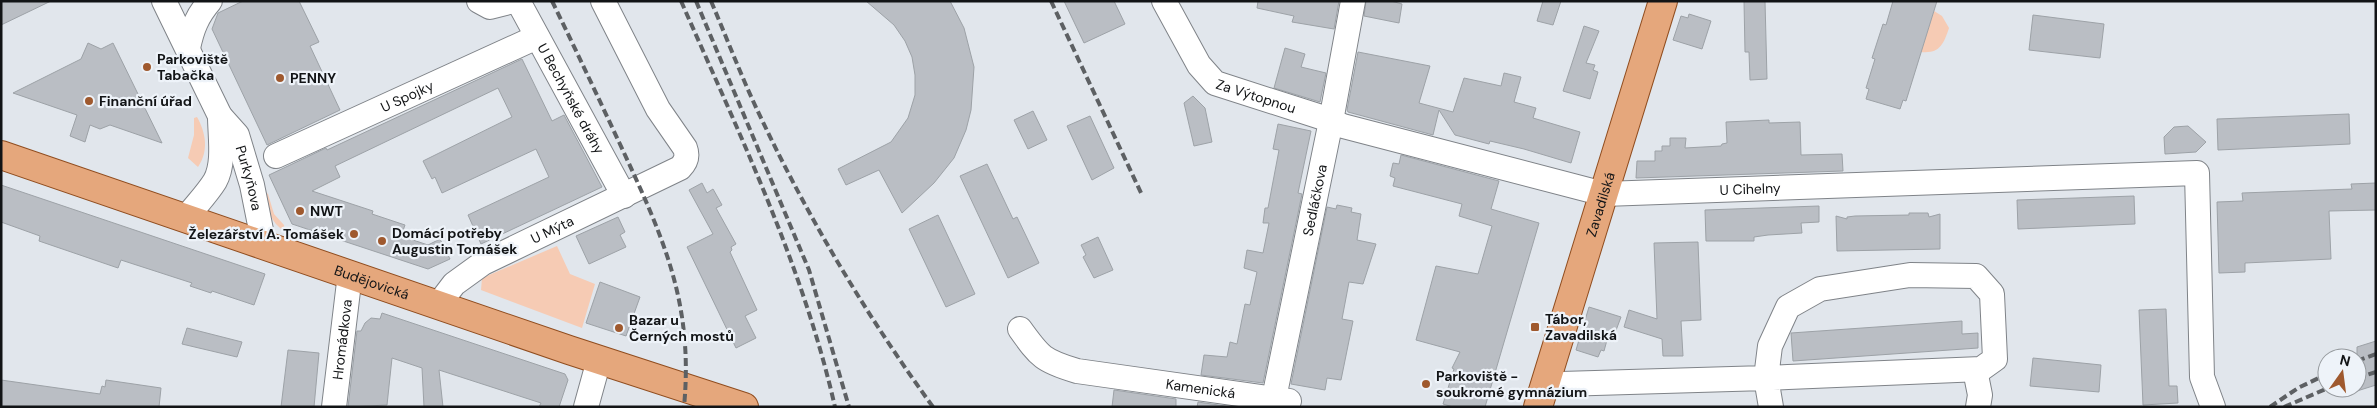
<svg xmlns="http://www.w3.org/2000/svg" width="2377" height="408" viewBox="0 0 2377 408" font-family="'DM Sans',sans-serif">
	<rect width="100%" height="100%" fill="#e1e6ec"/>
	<g fill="#f6cbb4">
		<path d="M1934,11L1942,16L1949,28C1944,43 1940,54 1921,52Z"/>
		<path d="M197,117C206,133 209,151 198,167L188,158L194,135V118Z"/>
		<path d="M265,191L268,194L274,214L284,225L285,231C270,223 267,207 265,191Z"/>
		<polygon points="557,246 570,274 595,284 582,328 481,290 482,278"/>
	</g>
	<g fill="#babec4" stroke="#9da2a7">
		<polygon points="1,1 51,1 1,25"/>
		<polygon points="243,1 299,1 319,42 310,46 340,110 267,145 212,29 218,13"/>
		<polygon points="866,1 950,1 964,28 974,67 971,110 966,130 954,158 934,183 902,213 879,170 846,185 838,169 891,142 908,118 915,95 915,75 912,57 905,41 894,25"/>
		<polygon points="1064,1 1114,1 1125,24 1084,43"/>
		<polygon points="1258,1 1339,1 1334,29 1292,22 1294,16 1257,8"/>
		<polygon points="1366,1 1391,1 1402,4 1399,23 1364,16"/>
		<polygon points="1543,1 1561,1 1553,25 1537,21"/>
		<polygon points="1744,1 1765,1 1767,79 1750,80 1749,52 1745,52"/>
		<polygon points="1893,1 1937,1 1906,101 1903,100 1900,109 1866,99 1869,89 1866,88 1875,59 1872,58 1883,24 1886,25"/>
		<polygon points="1689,14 1711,21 1702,49 1673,40 1681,16 1688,18"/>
		<polygon points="2033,15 2104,24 2100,58 2029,50"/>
		<polygon points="1584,26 1599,31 1586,63 1595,65 1593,70 1598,72 1590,99 1563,91"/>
		<polygon points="88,43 101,49 113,43 162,143 110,125 100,129 90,125 85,142 70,136 77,115 13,93 81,59"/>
		<polygon points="1285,48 1305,54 1301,67 1326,73 1320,102 1274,88"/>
		<polygon points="1358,52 1430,66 1419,103 1453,112 1464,78 1501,86 1504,73 1521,77 1514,102 1536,108 1533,118 1580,132 1571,163 1524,149 1490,141 1489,144 1455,135 1439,110 1433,135 1348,112 1347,110"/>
		<polygon points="522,59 552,121 564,115 602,187 481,244 468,215 549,177 536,149 442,193 435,177 432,179 423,161 512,117 498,88 335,166 340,177 312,191 373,211 372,214 405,225 401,236 428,245 440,239 450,259 428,269 292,224 269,175 326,148 327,150"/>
		<polygon points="1193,96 1205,108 1212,142 1194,146 1184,103"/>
		<polygon points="1033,111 1047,140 1028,149 1014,120"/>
		<polygon points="2349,114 2350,144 2218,150 2217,119"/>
		<polygon points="1090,116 1114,168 1092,180 1067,126"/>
		<polygon points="1769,120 1769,123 1800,122 1801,155 1842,154 1843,171 1636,178 1637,161 1655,161 1655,151 1662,151 1662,146 1670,146 1670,138 1686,138 1685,148 1721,146 1722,144 1727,143 1726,122"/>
		<polygon points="1278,124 1311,131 1298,193 1302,194 1263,383 1201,375 1204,355 1227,357 1230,342 1237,344 1245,304 1250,305 1257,272 1244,268 1247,250 1263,253 1269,223 1263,223 1265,208 1268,208 1279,150 1273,149"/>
		<polygon points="2188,126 2206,142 2196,152 2165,154 2164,137 2174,127"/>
		<polygon points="1401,155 1499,181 1491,209 1539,223 1485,407 1453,407 1443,404 1454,369 1452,368 1460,352 1416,340 1436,266 1478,274 1492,226 1459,216 1462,204 1393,186 1395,178 1390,176 1393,163 1399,164"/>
		<polygon points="987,164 1013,219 1017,217 1039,263 1008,278 960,176"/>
		<polygon points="702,183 707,193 713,189 722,205 716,208 736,244 731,247 732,250 730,252 757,310 745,316 756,338 736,348 687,247 713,234 689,190"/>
		<polygon points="2376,183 2376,210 2329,211 2331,259 2245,263 2245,272 2219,273 2217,202 2243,201 2242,193 2352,189 2351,184"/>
		<polygon points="1,185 265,274 254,305 212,291 211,293 190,286 192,283 121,260 118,268 39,241 40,236 1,222"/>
		<polygon points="2134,196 2135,224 2018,229 2017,200"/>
		<polygon points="1337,205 1352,208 1351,212 1361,214 1357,240 1376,244 1363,284 1349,282 1342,319 1353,321 1341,380 1327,378 1325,390 1291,384 1327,207 1336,209"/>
		<polygon points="1819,206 1819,222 1801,223 1802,233 1768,235 1754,237 1754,241 1706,241 1705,210"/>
		<polygon points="1909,213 1928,213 1929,217 1940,214 1940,249 1837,251 1836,216 1847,219 1847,217 1855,216 1909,215"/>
		<polygon points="938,215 975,294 946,307 909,229"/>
		<polygon points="618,217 625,232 620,235 626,247 589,264 576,236"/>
		<polygon points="1098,237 1113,270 1094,278 1083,257 1086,255 1081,245"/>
		<polygon points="1698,242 1701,320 1681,321 1683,356 1663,356 1662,339 1624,327 1629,310 1657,319 1654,243"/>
		<polygon points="600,282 640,297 626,336 586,323"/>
		<polygon points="1589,307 1621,317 1612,341 1607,340 1604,351 1601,350 1598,357 1576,350"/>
		<polygon points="2166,309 2169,386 2177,386 2178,403 2143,405 2139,310"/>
		<polygon points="382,313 565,374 568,380 559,407 539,407 541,403 439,370 443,407 424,407 422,368 392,358 387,405 348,407 357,331 361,331 365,323 371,318 380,319"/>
		<polygon points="1962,321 1962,334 1978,333 1978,348 1793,361 1791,333"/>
		<polygon points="187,328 242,342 237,357 182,344"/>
		<polygon points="2376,341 2376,385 2357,391 2357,347"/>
		<polygon points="288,350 319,353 314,407 281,407"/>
		<polygon points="2033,358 2101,365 2099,392 2030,386"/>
		<polygon points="1,380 100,394 102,386 105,387 106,380 161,388 159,407 1,407"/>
		<polygon points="1114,390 1176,399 1176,407 1112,407"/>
		<polygon points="1198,402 1232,407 1197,407"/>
	</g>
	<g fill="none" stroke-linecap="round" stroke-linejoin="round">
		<defs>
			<g id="minor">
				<path id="s1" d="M164,1L220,116L237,135L252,185L264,245"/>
				<polyline points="479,1 490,7 513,1"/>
				<path id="s2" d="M518,1L624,196"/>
				<path id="s3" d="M1164,1L1199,65L1215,83L1321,117L1343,126L1604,194L2197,173L2202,377L2213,407"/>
				<path d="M188,48C192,29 197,16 210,1"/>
				<path id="s4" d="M276,156L537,37"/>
				<path d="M186,218C195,206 207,194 215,181C225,163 220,136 220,116"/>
				<path id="s5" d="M438,305L454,284L483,263L680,168C686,162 688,156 685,148L658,109L603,1"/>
				<path id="s6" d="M1020,329C1040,357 1043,361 1077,371L1289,401"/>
				<polyline points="1975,370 1980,395 1978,407"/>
				<polyline points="1546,384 1561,384 1766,378 1788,377 1981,369 1995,359 1992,294 1976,276 1910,275 1820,289 1788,307 1770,346 1766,378 1771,407"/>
				<path id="s7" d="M1274,398L1331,121L1353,1"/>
				<path id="s8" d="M334,407L350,274"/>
				<polyline points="586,407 599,360"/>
			</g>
			<g id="major">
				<path id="s9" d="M1,155L569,350L744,407"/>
				<path id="s10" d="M1538,407L1663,1"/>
			</g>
		</defs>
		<use href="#minor" stroke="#7f8388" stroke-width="26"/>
		<use href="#major" stroke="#904d1f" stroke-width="30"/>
		<use href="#minor" stroke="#fff" stroke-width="24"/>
		<use href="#major" stroke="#e5a77c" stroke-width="28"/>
		<g stroke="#5d6063" stroke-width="4" stroke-dasharray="8 4" stroke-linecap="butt">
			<path d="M552,1C575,48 597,95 619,142C662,235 694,301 684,407"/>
			<path d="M681,1C739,133 803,266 835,407"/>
			<polyline points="696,1 809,270 849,407"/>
			<path d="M711,1C728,41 743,81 762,120C810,221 867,316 933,407"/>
			<polyline points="1051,1 1142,195"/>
			<polyline points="2357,361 2376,354"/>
			<polyline points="2357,378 2376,372"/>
			<polyline points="2270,407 2298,388 2327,374"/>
			<polyline points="2284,407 2328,388"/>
		</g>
	</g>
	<g fill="#9f592e" stroke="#eef3f9" stroke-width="2">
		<circle cx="147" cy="67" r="5"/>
		<circle cx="280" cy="78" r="5"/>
		<circle cx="89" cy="101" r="5"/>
		<circle cx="300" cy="211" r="5"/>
		<circle cx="354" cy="234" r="5"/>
		<circle cx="382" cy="241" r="5"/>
		<rect x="1530" y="322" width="10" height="10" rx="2.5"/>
		<circle cx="619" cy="328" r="5"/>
		<circle cx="1426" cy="384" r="5"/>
	</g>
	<g text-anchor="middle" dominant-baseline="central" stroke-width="4.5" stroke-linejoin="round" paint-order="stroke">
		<g font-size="14" font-weight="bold" fill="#121416" stroke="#eef3f9" text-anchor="start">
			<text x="157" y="59">Parkoviště<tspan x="157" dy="16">Tabačka</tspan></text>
			<text x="290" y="78">PENNY</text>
			<text x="99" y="101">Finanční úřad</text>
			<text x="310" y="211">NWT</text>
			<text x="392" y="233">Domácí potřeby<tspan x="392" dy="16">Augustin Tomášek</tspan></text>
			<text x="344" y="234" text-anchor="end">Železářství A. Tomášek</text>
			<text x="1545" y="319">Tábor,<tspan x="1545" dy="16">Zavadilská</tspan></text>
			<text x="629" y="320">Bazar u<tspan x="629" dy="16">Černých mostů</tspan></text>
			<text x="1436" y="376">Parkoviště -<tspan x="1436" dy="16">soukromé gymnázium</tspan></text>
		</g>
		<g font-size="14" fill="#121416" stroke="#eef3f9">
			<text stroke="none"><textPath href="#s3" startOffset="140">Za Výtopnou</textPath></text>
			<text stroke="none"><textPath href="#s4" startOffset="144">U Spojky</textPath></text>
			<text stroke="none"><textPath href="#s2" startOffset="111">U Bechyňské dráhy</textPath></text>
			<text stroke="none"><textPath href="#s1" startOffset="198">Purkyňova</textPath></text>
			<text stroke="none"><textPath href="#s3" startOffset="648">U Cihelny</textPath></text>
			<text stroke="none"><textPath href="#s7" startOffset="202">Sedláčkova</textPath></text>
			<text stroke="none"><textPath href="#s10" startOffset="212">Zavadilská</textPath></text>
			<text stroke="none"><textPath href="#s5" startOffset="139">U Mýta</textPath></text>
			<text stroke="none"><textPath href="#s9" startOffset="392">Budějovická</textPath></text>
			<text stroke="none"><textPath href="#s8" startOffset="68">Hromádkova</textPath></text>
			<text stroke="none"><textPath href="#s6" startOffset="198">Kamenická</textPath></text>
		</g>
	</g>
	<rect width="2377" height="408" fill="none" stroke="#121416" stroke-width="5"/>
	<g transform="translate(2342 373) rotate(14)"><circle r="24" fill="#eef3f9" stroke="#969a9e"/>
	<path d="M0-4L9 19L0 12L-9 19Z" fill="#9f592e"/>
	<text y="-8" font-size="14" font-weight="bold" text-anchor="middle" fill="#121416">N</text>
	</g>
</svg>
